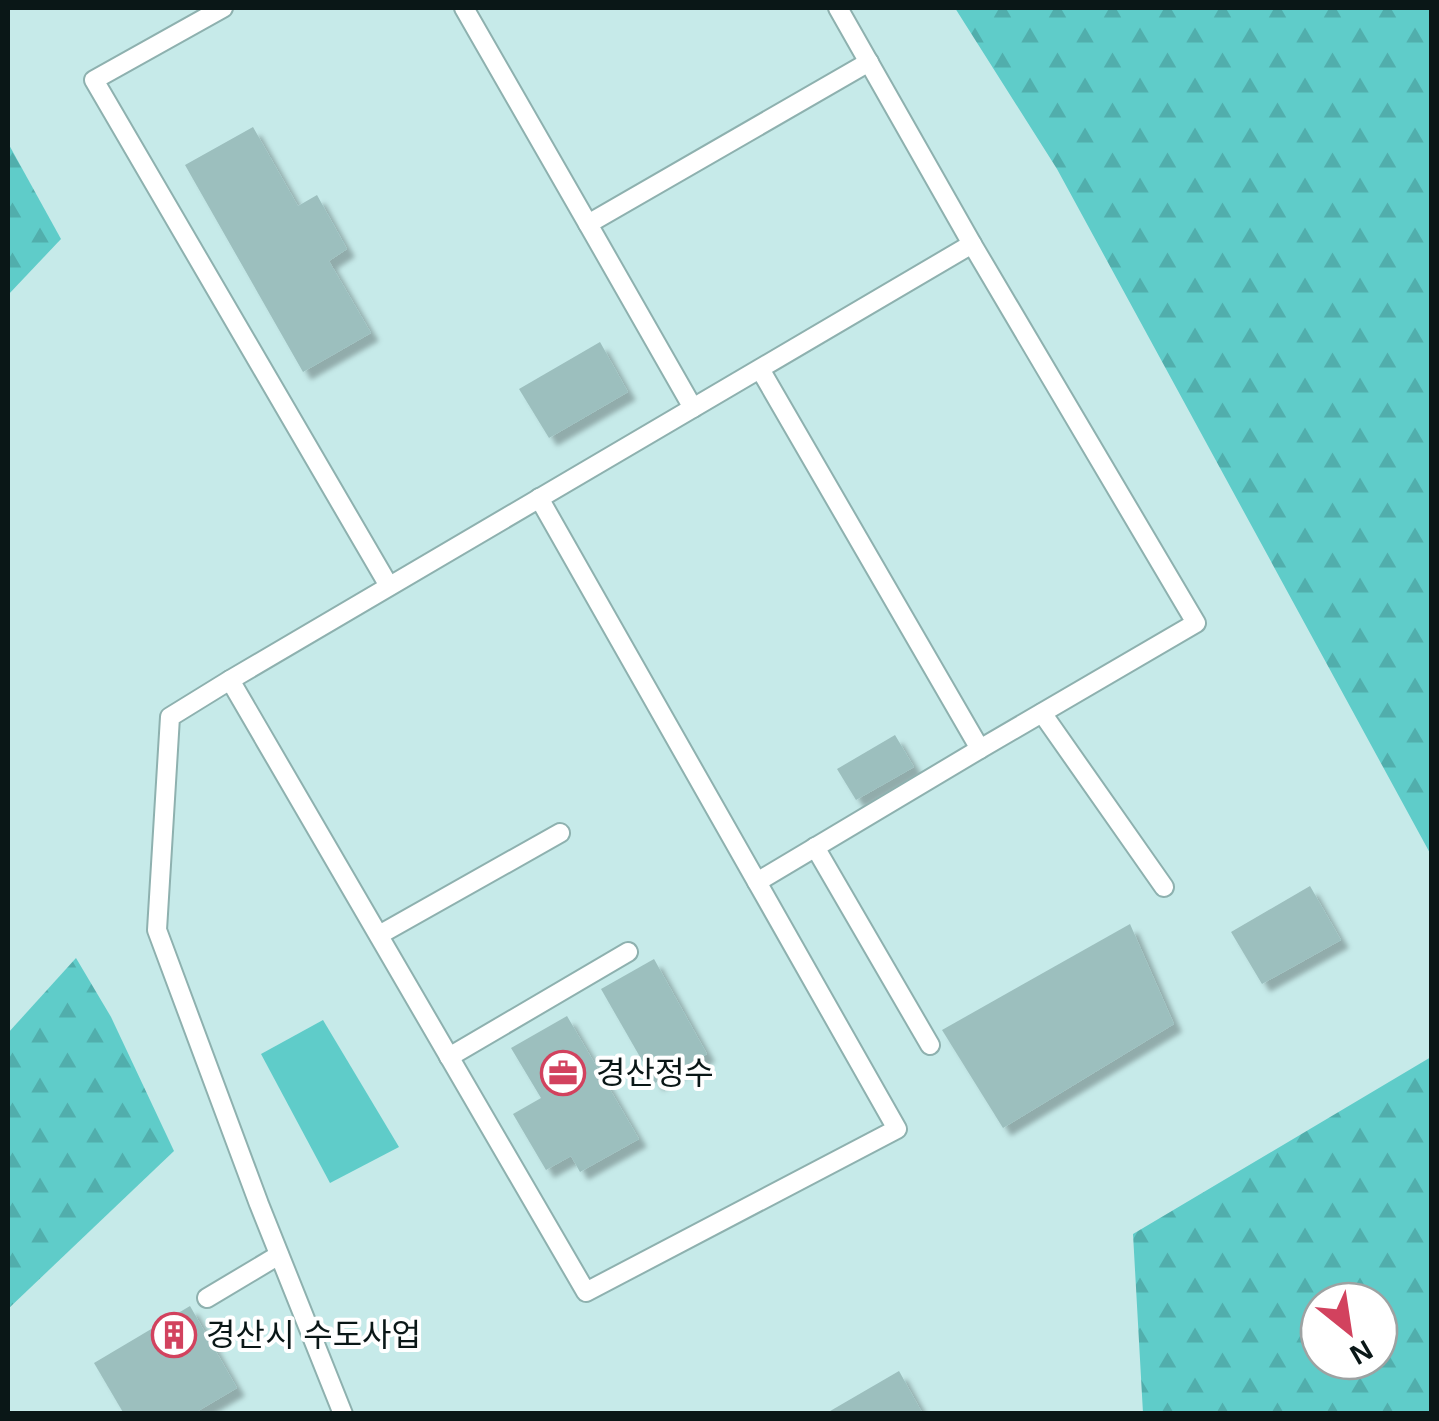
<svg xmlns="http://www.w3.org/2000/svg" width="1439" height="1421" viewBox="0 0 1439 1421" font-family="Helvetica,'Noto Sans KR',sans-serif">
	<defs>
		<pattern id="forest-firs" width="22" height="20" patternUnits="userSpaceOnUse" patternTransform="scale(2.5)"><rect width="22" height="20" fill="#5fccc9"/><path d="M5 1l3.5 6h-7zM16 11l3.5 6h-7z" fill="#51aeac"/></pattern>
		<filter id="shadow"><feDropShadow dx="8" dy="8" stdDeviation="2.5" flood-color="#0004"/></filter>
	</defs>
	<rect width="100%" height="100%" fill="#c6eae9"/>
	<g fill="url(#forest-firs)" fill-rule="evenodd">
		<polygon points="955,8 1431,8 1431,855 1057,169"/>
		<polygon points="8,143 61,239 8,295"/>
		<polygon points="76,958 111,1017 174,1151 8,1309 8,1033"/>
		<path d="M1431,1057V1413H1143L1133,1234ZM1379,1301V1361H1319V1301Z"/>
	</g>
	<polygon fill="#5fccc9" points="323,1020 399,1147 330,1183 261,1054"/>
	<g fill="#9cbfbe" filter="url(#shadow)">
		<polygon points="253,127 298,206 317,195 347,249 329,261 371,333 303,372 185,165"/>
		<polygon points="600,342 628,392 549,438 519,389"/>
		<polygon points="895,735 914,767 856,800 837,769"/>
		<polygon points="1310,886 1341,940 1262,984 1231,932"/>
		<polygon points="1130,924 1174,1024 1003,1128 942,1030"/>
		<polygon points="654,959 707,1054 655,1083 601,989"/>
		<polygon points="567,1016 639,1139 580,1172 571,1156 546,1170 513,1114 541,1098 511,1048"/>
		<polygon points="190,1306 237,1388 193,1414 124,1414 94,1363"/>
		<polygon points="899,1371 923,1414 825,1414"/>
	</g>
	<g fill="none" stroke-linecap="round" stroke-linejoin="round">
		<defs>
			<g id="lane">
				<polyline points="223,8 94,80 389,586"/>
				<polyline points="464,8 588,224"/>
				<polyline points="838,8 972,244"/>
				<polyline points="693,408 588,224 869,62"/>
				<polyline points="539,498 757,882 980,749"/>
				<polyline points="230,680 586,1292 897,1129 757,882"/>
				<polyline points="1042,713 1164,887"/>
				<polyline points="815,847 930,1045"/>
				<polyline points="379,935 560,833"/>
				<polyline points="449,1057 628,952"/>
				<polyline points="207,1298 279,1255"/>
				<polyline points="343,1414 259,1204 157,930 170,717 230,680 972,244 1196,623 980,749 760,369"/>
			</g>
		</defs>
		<use href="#lane" stroke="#8eb1af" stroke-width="22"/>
		<use href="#lane" stroke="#fff" stroke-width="18"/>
	</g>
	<defs>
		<symbol id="office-ring" viewBox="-11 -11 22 22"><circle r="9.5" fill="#fff" stroke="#d2425e" stroke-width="1.5"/><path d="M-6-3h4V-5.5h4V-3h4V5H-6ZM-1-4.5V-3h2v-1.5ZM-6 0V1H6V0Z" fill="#d2425e"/></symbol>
		<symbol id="building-ring" viewBox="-11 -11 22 22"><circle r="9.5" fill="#fff" stroke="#d2425e" stroke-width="1.5"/><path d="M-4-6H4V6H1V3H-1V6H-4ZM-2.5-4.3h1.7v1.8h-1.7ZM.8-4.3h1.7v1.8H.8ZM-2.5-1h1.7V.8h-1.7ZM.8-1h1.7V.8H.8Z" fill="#d2425e"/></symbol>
	</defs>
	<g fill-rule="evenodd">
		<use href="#office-ring" x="538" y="1048" width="50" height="50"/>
		<use href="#building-ring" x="149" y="1310" width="50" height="50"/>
	</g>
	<g text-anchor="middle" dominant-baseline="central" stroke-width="8" stroke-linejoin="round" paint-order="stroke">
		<g font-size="32" fill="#0a1717" stroke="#fff" text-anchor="start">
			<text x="596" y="1073">경산정수</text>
			<text x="206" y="1335">경산시 수도사업</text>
		</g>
	</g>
	<rect width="1439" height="1421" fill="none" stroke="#0a1717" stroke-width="20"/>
	<g transform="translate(1349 1331) rotate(150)"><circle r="48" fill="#ffffff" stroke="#9da2a2" stroke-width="2.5"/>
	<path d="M0-8L18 38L0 25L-18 38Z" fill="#d2425e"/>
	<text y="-15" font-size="28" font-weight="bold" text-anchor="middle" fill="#0a1717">N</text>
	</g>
</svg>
